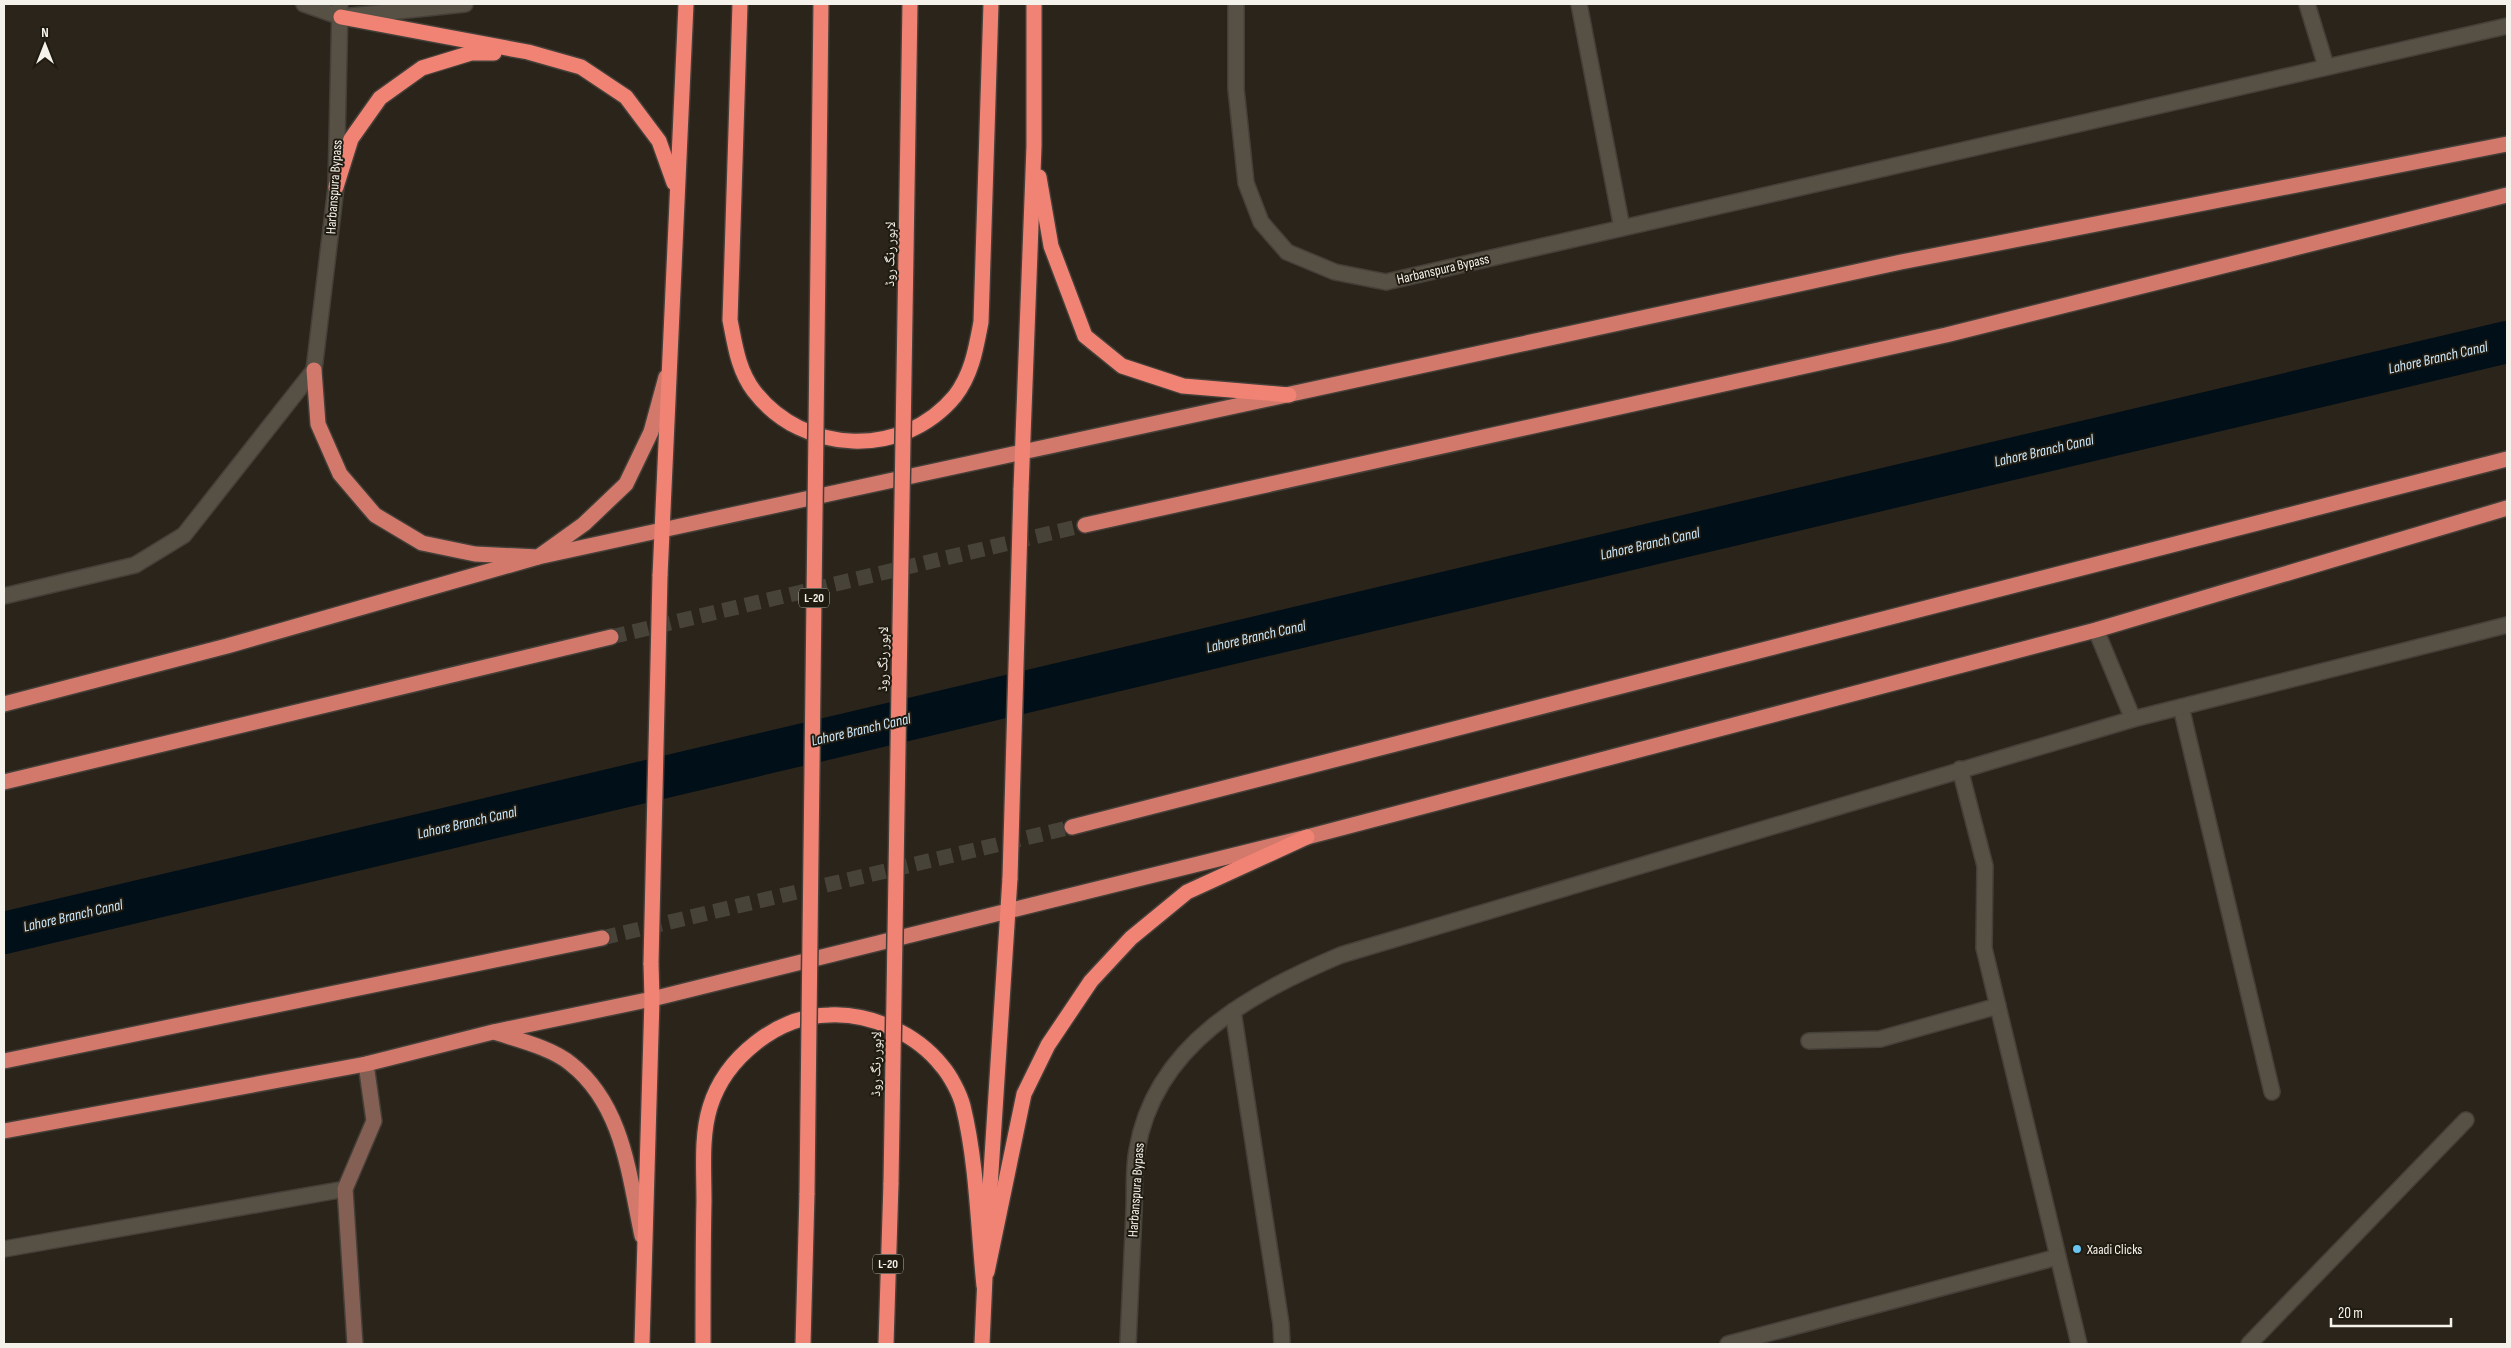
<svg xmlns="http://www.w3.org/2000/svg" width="2511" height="1348" viewBox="0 0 2511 1348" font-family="'Sofia Sans Condensed','Noto Naskh Arabic',sans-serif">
	<rect width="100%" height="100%" fill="#2a241a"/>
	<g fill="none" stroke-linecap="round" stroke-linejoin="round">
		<polyline stroke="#010f18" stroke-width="42" points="4,933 2507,342"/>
		<g stroke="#484339" stroke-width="15" stroke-dasharray="15 8" stroke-linecap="butt">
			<polyline points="611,637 1085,525"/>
			<polyline points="602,938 1072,827"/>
		</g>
		<defs>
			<polyline id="service" points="2181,707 2272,1092"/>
			<g id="minor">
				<polyline points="304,4 341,17 465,4"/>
				<polyline points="1579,4 1622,228"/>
				<polyline points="2307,4 2326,66"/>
				<polyline points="4,596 135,565 184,535 314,370"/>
				<polyline points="2096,630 2133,719"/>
				<polyline points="1960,769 1985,866 1984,948 2079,1344"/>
				<polyline points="1233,1011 1281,1324 1282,1344"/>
				<polyline points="1809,1041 1880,1039 1998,1006"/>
				<polyline points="4,1249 345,1189"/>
				<path d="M1128,1344C1130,1300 1132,1256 1134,1211C1135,1191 1133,1170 1137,1150C1155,1044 1251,993 1341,955L2133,719L2507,625"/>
				<polyline points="1728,1344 2058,1257"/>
				<polyline points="2249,1344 2466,1120"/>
			</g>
			<g id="tertiary">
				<polyline points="1236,4 1236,89 1246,183 1261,222 1287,252 1335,272 1386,282 2507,26"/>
				<polyline points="314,370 336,187 340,4"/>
			</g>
			<polyline id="secondary" points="355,1344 345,1189 374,1121 366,1064"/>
			<g id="trunk">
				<polyline points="314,370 318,424 340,474 375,515 422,543 475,554 538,557 584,524 626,484 651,432 666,377"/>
				<polyline points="1085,525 1946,335 2507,195"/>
				<polyline points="4,704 227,646 538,557 662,530 1901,262 2507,144"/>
				<polyline points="4,782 611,637"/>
				<polyline points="1072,827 2507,459"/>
				<path d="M494,1032C518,1040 552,1048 571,1064C623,1105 629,1175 642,1236"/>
				<polyline points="4,1061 602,938"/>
				<polyline points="4,1131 366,1064 493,1032 652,999 1307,837 2096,630 2507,508"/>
			</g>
			<g id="motorway">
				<path d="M740,4L730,320C735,345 738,370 754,391C803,455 903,459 955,396C972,374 976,348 981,322L991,4"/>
				<polyline points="341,17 528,52 581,67 626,97 659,141 674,183"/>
				<polyline points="1039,177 1051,246 1085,336 1122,366 1183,386 1289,395"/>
				<polyline points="336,187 351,139 380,98 422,68 471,53 494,53"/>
				<polyline points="1021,490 1034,146 1034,4"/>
				<polyline points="660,576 686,4"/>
				<polyline points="987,1234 1010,878"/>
				<polyline points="987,1272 1024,1094 1048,1045 1091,981 1131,938 1187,892 1307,837"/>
				<polyline points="642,1344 652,999 651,963"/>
				<path d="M703,1344C703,1296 703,1249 704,1201C704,1170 701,1136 710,1107C725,1058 777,1016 829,1015C870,1013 916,1033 942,1066C950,1075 960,1094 963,1106C977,1163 978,1227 984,1286"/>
				<polyline points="803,1344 807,1193"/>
				<polyline points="886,1344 891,1183"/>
				<polyline points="982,1344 985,1277"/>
			</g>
		</defs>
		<use href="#service" stroke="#443f38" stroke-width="18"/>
		<use href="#minor" stroke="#443f38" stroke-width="18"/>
		<use href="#tertiary" stroke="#443f38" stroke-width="18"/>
		<use href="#secondary" stroke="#443f38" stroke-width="18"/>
		<use href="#trunk" stroke="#443f38" stroke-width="18"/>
		<use href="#motorway" stroke="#443f38" stroke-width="18"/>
		<use href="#service" stroke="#565045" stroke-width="15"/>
		<use href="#minor" stroke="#565045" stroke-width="15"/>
		<use href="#tertiary" stroke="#565045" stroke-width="15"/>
		<use href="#secondary" stroke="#845f53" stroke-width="15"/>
		<use href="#trunk" stroke="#d2796c" stroke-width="15"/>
		<use href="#motorway" stroke="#f18375" stroke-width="15"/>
		<defs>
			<g id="motorway-bridge">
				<polyline points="1010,878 1021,490"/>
				<polyline points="651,963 660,576"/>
				<polyline points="891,1183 910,4"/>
				<polyline points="807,1193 821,4"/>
			</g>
		</defs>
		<use href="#motorway-bridge" stroke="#443f38" stroke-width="18" stroke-linecap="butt"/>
		<use href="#motorway-bridge" stroke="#f18375" stroke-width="15"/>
	</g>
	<circle fill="#68c4f0" stroke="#201b11" stroke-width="2" cx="2077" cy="1249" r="5"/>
	<g text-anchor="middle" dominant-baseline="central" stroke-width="4" stroke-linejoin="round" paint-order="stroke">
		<g fill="#201b11" stroke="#b5b2aa" stroke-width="1">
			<rect x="799" y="588.5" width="30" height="19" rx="4"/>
			<rect x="873" y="1254.5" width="30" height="19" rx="4"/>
		</g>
		<g font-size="12" font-weight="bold" fill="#f5f2eb">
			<text x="814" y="598">L-20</text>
			<text x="888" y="1264">L-20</text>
		</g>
		<g font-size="14" fill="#f5f2eb" stroke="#201b11">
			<text transform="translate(334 187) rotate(-86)">Harbanspura Bypass</text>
			<text transform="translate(890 254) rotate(-89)">لاہور رنگ روڈ</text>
			<text transform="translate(1443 269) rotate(-13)">Harbanspura Bypass</text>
			<text transform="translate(883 659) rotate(-89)">لاہور رنگ روڈ</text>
			<text transform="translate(876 1064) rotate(-89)">لاہور رنگ روڈ</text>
			<text transform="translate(1136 1190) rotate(-86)">Harbanspura Bypass</text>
		</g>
		<g font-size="14" fill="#f5f2eb" stroke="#201b11" text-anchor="start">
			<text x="2087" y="1249">Xaadi Clicks</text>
		</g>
		<g font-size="15" font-style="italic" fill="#cae8fc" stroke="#201b11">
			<text transform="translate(2438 358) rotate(-13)">Lahore Branch Canal</text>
			<text transform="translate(2044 451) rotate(-13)">Lahore Branch Canal</text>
			<text transform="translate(1650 544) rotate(-13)">Lahore Branch Canal</text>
			<text transform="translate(1256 637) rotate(-13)">Lahore Branch Canal</text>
			<text transform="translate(861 730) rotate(-13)">Lahore Branch Canal</text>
			<text transform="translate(467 823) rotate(-13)">Lahore Branch Canal</text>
			<text transform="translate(73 916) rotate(-13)">Lahore Branch Canal</text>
		</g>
	</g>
	<rect width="2511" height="1348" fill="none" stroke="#f5f2eb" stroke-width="10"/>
	<g transform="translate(45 45)" stroke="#201b11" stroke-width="4" paint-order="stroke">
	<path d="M0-4L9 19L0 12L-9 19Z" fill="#f5f2eb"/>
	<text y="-8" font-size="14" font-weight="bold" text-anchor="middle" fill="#f5f2eb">N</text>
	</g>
	<path d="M2331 1318v8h120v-8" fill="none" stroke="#f5f2eb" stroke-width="2.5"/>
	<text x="2338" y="1318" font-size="15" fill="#f5f2eb" stroke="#201b11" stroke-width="4" paint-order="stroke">20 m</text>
</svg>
